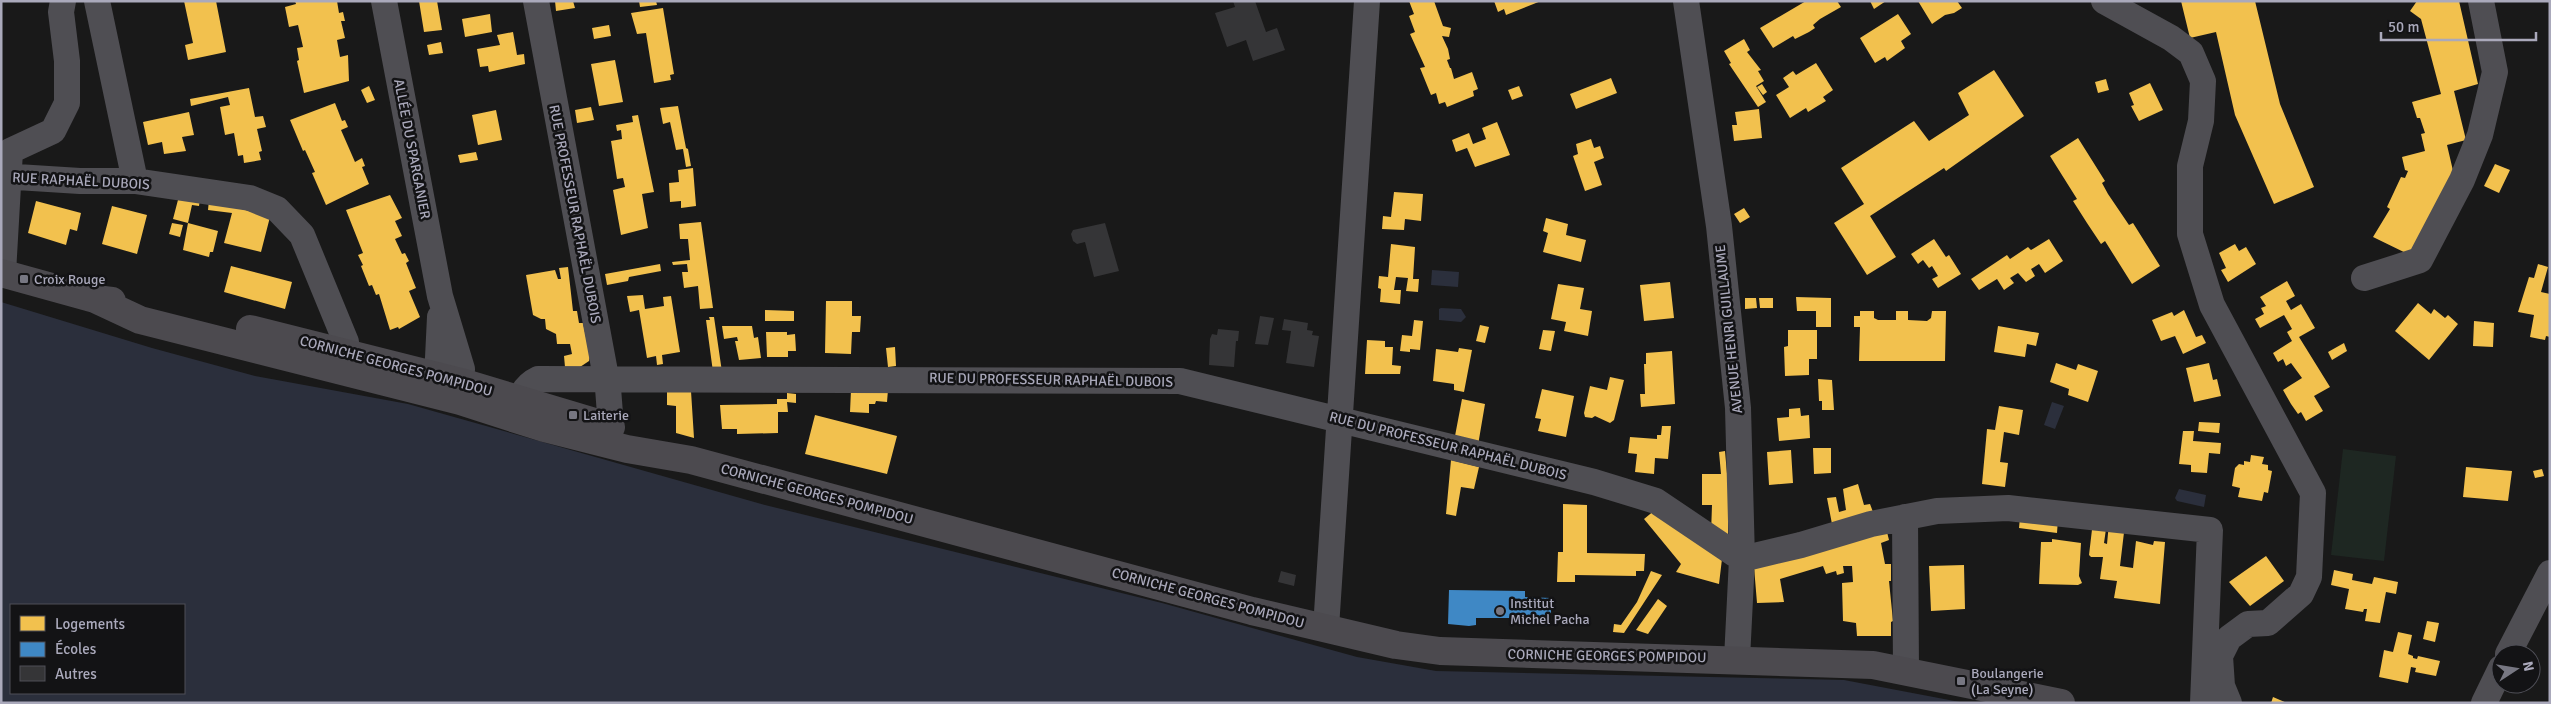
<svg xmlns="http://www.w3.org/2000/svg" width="2551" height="704" viewBox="0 0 2551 704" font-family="Signika,sans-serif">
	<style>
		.green { fill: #1e2722 }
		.water { fill: #2b2f3c; fill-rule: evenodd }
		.homes { fill: #f2c14e }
		.schools { fill: #3f88c5 }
		.building { fill: #353537 }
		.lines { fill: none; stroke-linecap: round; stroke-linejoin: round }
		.minor { stroke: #4f4e53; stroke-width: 26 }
		.major { stroke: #4c4a4f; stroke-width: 28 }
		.poi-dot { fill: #777782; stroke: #131315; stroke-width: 2 }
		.labels { text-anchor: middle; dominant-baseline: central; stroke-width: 5; stroke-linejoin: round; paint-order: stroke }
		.street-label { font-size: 14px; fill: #aaa9bb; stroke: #131315 }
		.poi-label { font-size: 14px; fill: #aaa9bb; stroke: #131315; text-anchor: start }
	</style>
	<rect width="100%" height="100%" fill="#191919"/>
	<path class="green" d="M2343 449 2396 456 2384 561 2331 555Z"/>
	<path class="water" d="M1432 270 1459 272 1458 287 1431 285Z
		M1 302 152 348 255 376 408 404 765 505 1162 603 1357 657 1436 671 1844 680 1965 703H1ZM11 605H184V693H11Z
		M1441 308 1461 309 1466 317 1461 322 1439 320V309Z
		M2052 402 2064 406 2055 429 2044 425Z
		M2179 489 2206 495 2204 507 2177 501 2175 498Z"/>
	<path class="homes" d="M184 1H216L226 52 188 60 185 45 193 43Z
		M295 1H337L339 13 343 12 345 21H341L345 38 337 40 340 57 348 55 349 81 304 93 297 61 299 60 297 48 303 47 298 25 289 27 285 7 296 4Z
		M419 1H437L442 30 424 32Z
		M555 1H573L575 8 556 11Z
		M639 1H656L657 5 640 7Z
		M1409 1H1434L1443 26 1451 28 1449 37 1442 36 1448 49 1450 59 1447 60 1450 68H1451L1454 79 1472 72 1478 89 1473 91 1474 96 1447 107 1445 102 1439 104 1436 93 1431 95 1420 68 1425 67 1410 34 1415 32 1409 16 1414 14Z
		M1494 1H1541L1506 15 1504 9 1498 12Z
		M1806 1H1837L1841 7 1820 19 1813 25 1815 28 1809 32 1795 39 1793 36 1773 48 1760 28Z
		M1870 1H1886L1874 9Z
		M1918 1H1957L1962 8 1954 13 1945 15 1932 24Z
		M2181 1H2255L2280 104 2314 187 2274 204 2235 115 2216 32 2190 38Z
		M2417 1H2459L2478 84 2454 91 2466 140 2447 145 2454 175 2412 256 2373 237 2390 209 2387 207 2401 177 2405 178 2408 171 2405 170 2402 157 2425 151 2421 134 2425 133 2420 118H2417L2412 102 2441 94 2421 19 2410 11Z
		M663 8 674 74 670 75 671 80 654 83 646 33 637 34 631 13Z
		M490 14 492 32 465 37 462 19Z
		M1898 14 1911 34 1901 41 1905 48 1887 61 1885 57 1875 63 1860 38Z
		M609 25 611 36 594 39 592 28Z
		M513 32 517 55 524 54 525 64 489 72 488 66 480 67 477 49 500 45 497 35Z
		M1744 39 1750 50 1747 52 1761 70 1758 71 1764 81 1756 86 1766 102 1758 107 1729 64 1731 63 1724 51Z
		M441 42 443 53 429 55 427 45Z
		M615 60 623 102 599 106 591 64Z
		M1816 63 1833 90 1823 97 1826 101 1816 107 1808 112 1806 108 1790 118 1776 95 1789 87 1783 78 1793 71 1796 75Z
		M1994 70 2024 116 1946 171 1944 168 1870 216 1896 257 1867 275 1834 223 1864 204 1841 168 1914 121 1929 141 1969 115 1958 93Z
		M1611 78 1617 93 1576 109 1570 94Z
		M2106 79 2109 90 2098 93 2095 82Z
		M2150 83 2163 110 2139 121 2131 106 2134 105 2129 93Z
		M1762 84 1767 92 1763 95 1757 87Z
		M369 86 375 100 367 103 361 90Z
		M1519 86 1523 96 1512 100 1508 90Z
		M249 88 255 117 263 116 266 127 257 129 262 151 259 152 261 160 244 163 243 155 238 156 234 133 225 135 220 107 230 105 228 97 191 106 190 99Z
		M335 103 342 121 345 120 348 127 341 130 355 162 362 158 365 166 362 167 369 184 326 205 312 173 315 172 305 150 303 151 290 120Z
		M678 106 686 148 688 149 691 166 686 167 683 149 676 150 670 122 663 124 660 108Z
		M591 107 594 120 577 123 575 110Z
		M1759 109 1762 138 1734 141 1732 125H1737L1735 112Z
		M496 110 502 140 478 145 472 115Z
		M189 112 194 135 182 137 186 151 164 154 162 142 148 145 143 122Z
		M638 115 654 192 642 194 648 228 621 235 613 190 625 187 623 178 617 179 611 141 622 139 621 130 617 131 616 125 633 122 632 116Z
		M1497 122 1510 155 1475 167 1467 148 1456 152 1452 140 1469 133 1473 144 1486 139 1482 128Z
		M2078 138 2105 181 2102 183 2108 194 2129 225 2133 223 2160 266 2132 284 2105 241 2101 244 2087 223 2073 201 2077 199 2050 156Z
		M1591 139 1594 148 1600 146 1604 158 1594 162 1602 185 1585 191 1573 156 1578 154 1576 144Z
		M476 152 478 160 460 163 458 155Z
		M2495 164 2510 170 2499 193 2484 186Z
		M693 168 696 206 681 208V201L670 202 669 183 679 182 678 170Z
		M1394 192 1423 194 1421 221 1405 219 1404 230 1382 229 1383 216 1391 217Z
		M390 195 402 218 395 221 402 236 395 239 402 254 405 253 409 261 406 263 416 288 409 291 420 317 399 329 398 327 390 330 379 294 376 295 372 285 369 286 361 266 363 265 358 255 363 253 346 210Z
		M179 196 200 199 199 206 192 205 188 223 173 219Z
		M209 200 270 217 261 252 224 243 232 213 208 210Z
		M36 201 81 213 77 231 70 229 66 245 28 233Z
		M112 206 147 215 137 254 102 244Z
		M1744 208 1750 217 1740 223 1734 214Z
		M1546 218 1568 224 1566 235 1586 240 1581 262 1543 252 1548 233 1543 231Z
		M701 222 713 308 700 309 698 286 684 288 682 272H688L687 264 673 265 672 262 690 260 688 239H680L679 224Z
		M172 223 183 225 180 237 169 234Z
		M188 223 218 231 213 252H210L209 257 183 250Z
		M1934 239 1946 257 1949 255 1961 274 1938 288 1932 279 1938 276 1932 266 1929 268 1923 260 1918 264 1911 254Z
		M2049 239 2063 261 2045 273 2039 264 2031 269 2035 276 2026 282 2018 273 2010 278 2014 283 2004 290 1997 279 1979 290 1971 279 2007 255 2010 259 2028 247 2031 250Z
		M1391 244 1415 247 1413 279H1419L1418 292 1406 291 1408 278 1396 277 1394 290H1401L1400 304 1380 302 1381 289 1378 288 1379 276 1388 277Z
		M2235 244 2239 251 2246 247 2256 264 2228 282 2221 270 2226 268 2219 253Z
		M660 264 661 271 629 277 628 281 607 285 605 274Z
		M2538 264 2548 267 2541 292 2550 294V337L2546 336 2545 340 2530 337 2534 315 2518 312 2529 277 2534 278Z
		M231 266 292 282 285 309 224 292Z
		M568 267 573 311H577L579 323H583L590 356 589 361 580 367H565L564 356 572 354 570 344H557L556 334 546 329 545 319H541L533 315 526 275 555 270 558 279H561L559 268Z
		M2287 281 2295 296 2286 301 2291 310 2301 304 2315 328 2299 337 2330 387 2314 396 2323 411 2306 421 2301 412 2298 414 2291 404 2283 390 2302 378 2291 363 2286 366 2283 359 2278 362 2273 353 2292 341 2287 332 2292 329 2284 315 2260 328 2255 319 2264 314 2261 308 2266 306 2260 297Z
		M1670 282 1674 318 1644 321 1640 285Z
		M1558 284 1584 288 1580 309 1592 311 1588 336 1564 331 1566 322 1551 319Z
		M643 295 645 309 664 306 663 297 671 296 680 352 662 355 663 364 657 365 656 356 647 358 639 310 630 312 627 296Z
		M1796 297 1831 298V327H1816V311H1797Z
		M1745 298H1756L1757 308 1745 309Z
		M1759 298H1773V308H1760Z
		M826 301H852V316H861L860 332H852L851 354 825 353Z
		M2418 303 2431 314 2434 309 2445 318 2448 315 2458 324 2429 360 2395 331Z
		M765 310 794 311V321H765Z
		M2184 310 2196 337 2202 335 2206 343 2183 354 2175 336 2161 341 2152 320 2172 312 2174 316Z
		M1860 311H1874V318L1878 320H1896V311H1908V320L1927 321 1931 318 1932 311H1946L1945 361H1859L1860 327H1854V316H1860Z
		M709 317H714L722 372H713L706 320H710Z
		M1414 320 1423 321 1420 350 1410 349V352L1400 351 1402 335 1412 336Z
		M2474 321 2494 323 2493 347 2473 346Z
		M1480 325 1489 327 1485 343 1476 341Z
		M722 326H752L754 338 758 337 761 358 739 360 735 341H738L737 337 724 339Z
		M1998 326 2039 333 2036 346 2027 344 2025 357 1994 352Z
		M1543 330 1555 331 1551 351 1539 349Z
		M1788 330H1817V359H1809V375L1785 376 1784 347 1788 346Z
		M766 332H787V335L795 334 796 351H788V357H767Z
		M1367 340 1385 341V347H1393L1392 365 1401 366 1400 374H1365Z
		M2344 343 2347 351 2332 360 2328 352Z
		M895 347 896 366 888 367 886 348Z
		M1459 348 1472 350 1464 392 1454 390V384L1433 381 1436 349 1458 352Z
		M1672 351 1675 404 1641 407 1640 394H1645L1644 364H1646V353Z
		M2056 363 2076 370 2078 364 2098 371 2088 402 2068 395 2069 389 2050 382Z
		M2209 363 2213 380 2217 379 2221 396 2194 402 2186 368Z
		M1610 377 1624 380 1614 420 1610 423 1595 416 1592 418 1585 417 1584 413 1590 386 1607 390Z
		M1818 379 1832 380 1834 410H1822V401H1819Z
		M1542 389 1574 396 1566 437 1538 431 1541 419 1535 418Z
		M667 390 691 391 694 438 676 433V406L667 405Z
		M851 390H888L887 402 876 401 875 404H869V413L850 412Z
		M787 393 796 394V403L787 402 788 412H778V433L737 434V429H722L720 405 777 404V399H787Z
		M1462 399 1485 404 1477 451 1455 436Z
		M1999 406 2023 410 2019 435 2004 432 2000 462 2008 463 2005 487 1982 484 1987 429 1995 430Z
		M1800 408 1801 416 1809 415 1810 438 1779 441 1777 418 1789 417V409Z
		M815 415 897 436 887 474 805 454Z
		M2199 422 2220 423 2219 433 2198 431Z
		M1662 426H1671L1668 459 1655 458 1654 474 1635 472 1637 454 1628 453 1630 437 1657 439V435H1661Z
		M2183 431H2194L2193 441 2221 443 2220 454 2209 453 2207 473 2191 472V465L2179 464Z
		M1813 448H1831V473L1814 474Z
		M1791 450 1793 483 1769 485 1767 452Z
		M1725 451 1728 485V543L1711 534 1712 505H1702V474H1721L1719 452Z
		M2251 455 2264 457 2262 464 2268 465V470L2272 471 2268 493 2264 492 2262 501 2238 497 2240 488 2232 486 2235 468 2239 464 2244 465V461L2250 462Z
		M1451 460 1479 467 1474 489 1461 487 1456 516 1446 514Z
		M2466 467 2512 471 2508 501 2463 497Z
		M2542 469 2544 476 2535 478 2533 471Z
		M1858 484 1864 505 1870 504 1873 512 1832 524 1827 498 1836 497 1839 512 1846 510 1843 489Z
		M1563 504 1587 505V553L1645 554 1644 571H1636V576L1575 575V582H1557L1558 552H1563Z
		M1655 510 1722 559 1719 584 1676 572 1681 564 1644 519Z
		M2020 517 2058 519 2057 533 2019 528Z
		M2093 521 2107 522 2104 543 2107 544 2109 523 2125 524 2120 566 2133 568 2136 541 2153 545 2154 541 2165 542 2160 604 2114 598 2117 581 2100 579 2103 557H2091L2089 555Z
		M1886 528 1889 540 1881 543 1885 564H1891V581H1889L1893 621 1891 622V636H1857L1856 623 1843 621 1842 583 1853 582 1852 566H1843L1844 573 1837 575 1836 571 1826 574 1823 566 1780 579 1784 602 1757 603 1754 567Z
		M2052 539 2081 543 2079 576 2082 583 2078 585 2039 584 2041 542H2052Z
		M2266 556 2284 581 2250 606 2229 582Z
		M1964 565 1965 609 1931 611 1929 566Z
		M2334 570 2353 574 2352 580 2372 584 2374 577 2398 582 2396 594 2386 592 2380 623 2365 621 2367 609H2364L2363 612 2345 609 2349 589 2331 585Z
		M1651 571 1662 575 1624 633 1613 632 1614 624 1621 625 1637 602Z
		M1658 599 1667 606 1648 634 1636 630Z
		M2427 621 2439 623 2435 642 2423 639Z
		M2398 632 2412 635 2408 654 2413 656V658L2417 659 2418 656 2440 661 2436 676 2415 672 2416 668 2411 667 2408 683 2379 677 2384 650 2393 652Z
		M2273 697 2287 703H2271Z"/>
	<path class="schools" d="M1449 590 1525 591V597L1551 598V626L1523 625V618H1476V625L1469 626 1448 624Z"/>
	<path class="building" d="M1233 1H1255L1266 32 1277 28 1285 50 1253 61 1246 40 1227 47 1215 13 1235 7Z
		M1105 223 1119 271 1094 277 1085 242 1077 244 1073 241 1071 234 1073 230Z
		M1260 316 1274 318 1268 345 1255 344Z
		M1284 319 1308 323 1307 330 1313 331 1312 335 1319 336 1314 367 1286 363 1291 331 1282 330Z
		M1218 329 1239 331 1238 341H1236L1234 367 1209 365 1210 339 1212 334 1217 335Z
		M1281 571 1296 575 1294 586 1278 582Z"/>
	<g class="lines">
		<path class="minor" d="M97 1 135 181
			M384 1 440 296 462 369 460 401
			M536 1 608 388 611 427
			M1686 1 1719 226 1738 408 1742 559 1737 659
			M2104 1 2171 38 2191 53 2203 81 2201 121 2190 166V234L2212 305 2313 493 2309 577 2301 594 2268 623 2248 624 2229 638 2220 656 2222 686 2229 703
			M1 176 80 181H135L250 198 277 209 302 235 346 342 340 371
			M3 273 10 151 53 131 67 103V61L61 12 63 1
			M2364 278 2420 260 2462 180 2480 135 2495 72 2481 1
			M433 394 438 358 440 317
			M514 419C519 402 521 387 538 379L1180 381 1594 482 1656 501 1742 559 1801 545 1871 524 1937 511 2008 508 2210 530 2203 703
			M1905 517 1906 671
			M1326 628 1367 1
			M2508 654 2550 573
			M2484 703 2501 668"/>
		<path class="major" d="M1 273 95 299 112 301
			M95 299 140 320 460 401 544 428 627 449 691 460 1252 611 1396 645 1440 651 1873 665 2061 703
			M250 329 461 382 611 427"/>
	</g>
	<g class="poi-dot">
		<rect x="19" y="274" width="10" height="10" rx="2.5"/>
		<rect x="568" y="410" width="10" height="10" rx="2.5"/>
		<circle cx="1500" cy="611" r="5"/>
		<rect x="1956" y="676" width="10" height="10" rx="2.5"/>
	</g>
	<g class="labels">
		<g class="street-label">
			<text transform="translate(412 149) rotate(79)">ALLÉE DU SPARGANIER</text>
			<text transform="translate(81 181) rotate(3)">RUE RAPHAËL DUBOIS</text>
			<text transform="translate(575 214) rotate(79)">RUE PROFESSEUR RAPHAËL DUBOIS</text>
			<text transform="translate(1729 329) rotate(-96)">AVENUE HENRI GUILLAUME</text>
			<text transform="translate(396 366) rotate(15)">CORNICHE GEORGES POMPIDOU</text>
			<text transform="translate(1051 380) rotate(1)">RUE DU PROFESSEUR RAPHAËL DUBOIS</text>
			<text transform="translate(1448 446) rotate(14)">RUE DU PROFESSEUR RAPHAËL DUBOIS</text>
			<text transform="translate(817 494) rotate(15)">CORNICHE GEORGES POMPIDOU</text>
			<text transform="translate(1208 598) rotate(15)">CORNICHE GEORGES POMPIDOU</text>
			<text transform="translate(1607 656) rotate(1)">CORNICHE GEORGES POMPIDOU</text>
		</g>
		<g class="poi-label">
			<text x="34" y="279">Croix Rouge</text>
			<text x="583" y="415">Laiterie</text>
			<text x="1510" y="603">Institut<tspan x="1510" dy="16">Michel Pacha</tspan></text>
			<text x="1971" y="673">Boulangerie<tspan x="1971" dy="16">(La Seyne)</tspan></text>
		</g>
	</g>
	<rect width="2551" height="704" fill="none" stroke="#aaa9bb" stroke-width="5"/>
	<rect x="10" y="604" width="175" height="90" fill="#131315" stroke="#4f4f57"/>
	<rect x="20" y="616" width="25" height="15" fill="#f2c14e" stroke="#4f4f57"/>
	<text x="55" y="629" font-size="15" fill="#aaa9bb">Logements</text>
	<rect x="20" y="642" width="25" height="15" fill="#3f88c5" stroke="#4f4f57"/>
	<text x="55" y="654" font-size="15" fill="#aaa9bb">Écoles</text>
	<rect x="20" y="666" width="25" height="15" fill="#353537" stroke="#4f4f57"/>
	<text x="55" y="679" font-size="15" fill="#aaa9bb">Autres</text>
	<g transform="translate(2516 669) rotate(78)"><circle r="24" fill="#131315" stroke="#4f4f57"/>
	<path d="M0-4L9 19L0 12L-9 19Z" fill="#777782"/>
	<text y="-8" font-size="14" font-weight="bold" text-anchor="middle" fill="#aaa9bb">N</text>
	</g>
	<path d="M2381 32v8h155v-8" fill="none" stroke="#aaa9bb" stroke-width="2.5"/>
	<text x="2388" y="32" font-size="15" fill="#aaa9bb" stroke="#131315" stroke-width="4" paint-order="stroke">50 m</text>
</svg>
